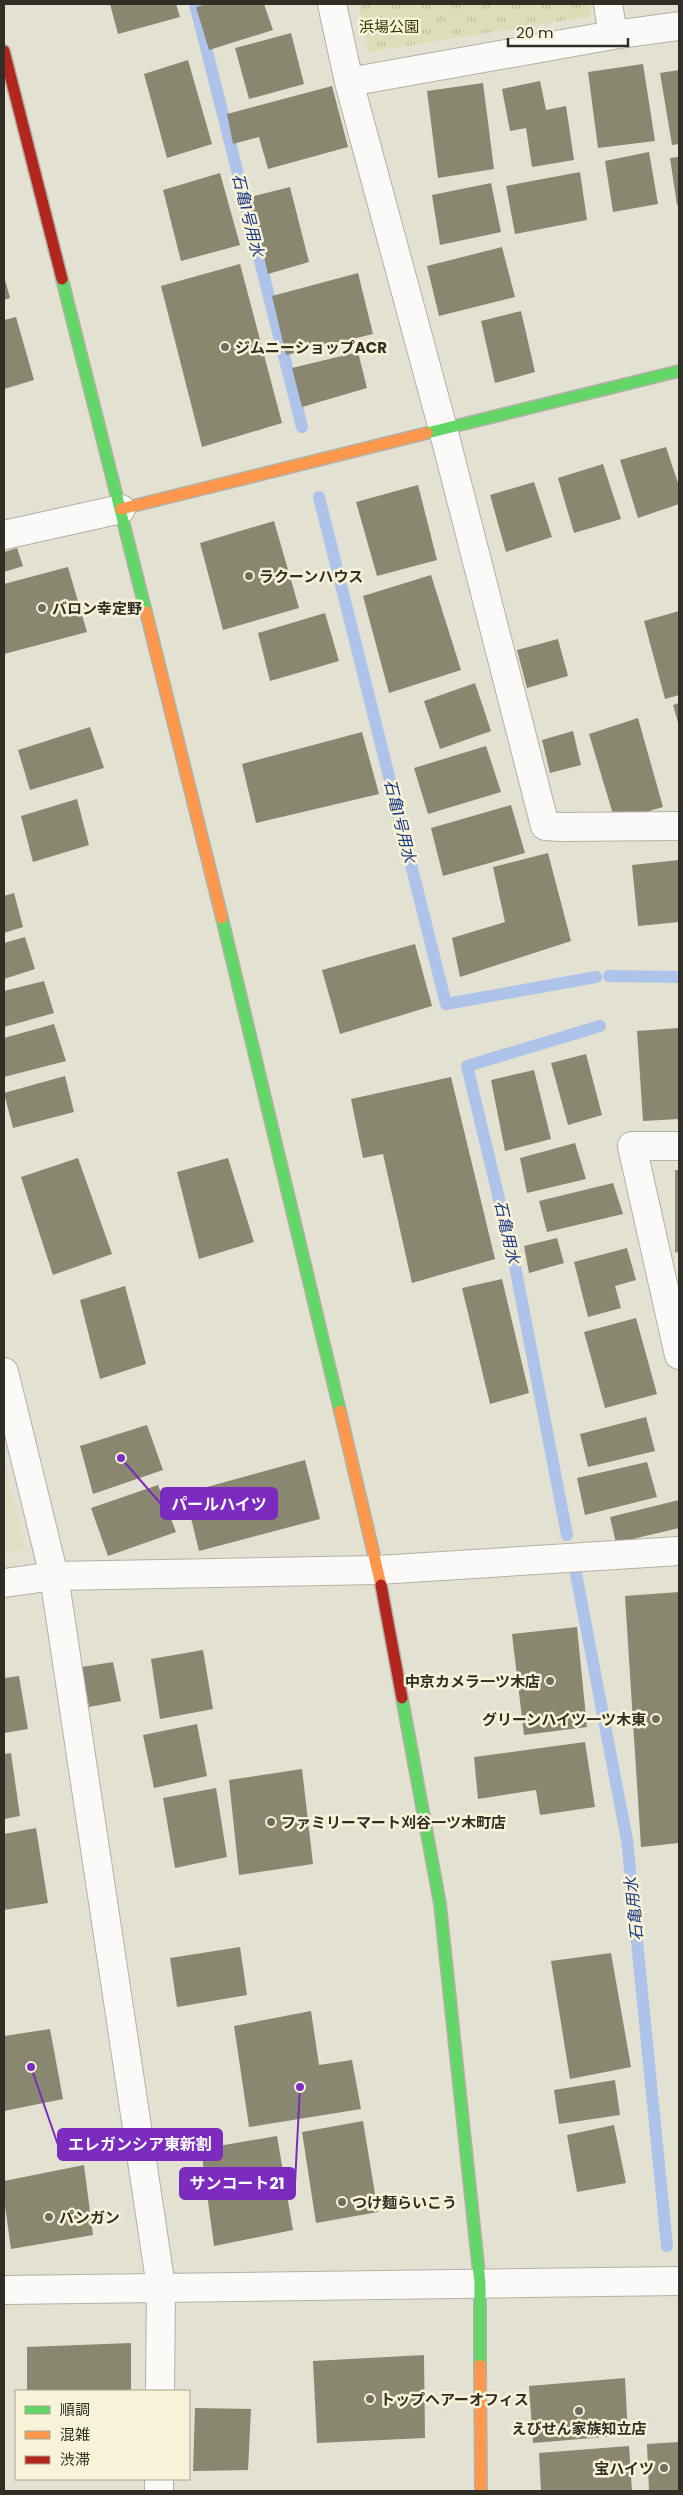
<svg xmlns="http://www.w3.org/2000/svg" width="683" height="2495" viewBox="0 0 683 2495" font-family="Poppins,'Noto Sans JP',sans-serif">
	<style>
		.built { fill: #e2dec4 }
		.park { fill: url(#park-tufts) }
		.lines { fill: none; stroke-linecap: round; stroke-linejoin: round }
		.stream { stroke: #aec3e9; stroke-width: 12 }
		.building { fill: #8a8770 }
		.street-casing { stroke: #b2b1a5; stroke-width: 30 }
		.fast-casing { stroke: #b2b1a5; stroke-width: 14 }
		.slow-casing { stroke: #b2b1a5; stroke-width: 14 }
		.jam-casing { stroke: #b2b1a5; stroke-width: 14 }
		.street { stroke: #fbfaf8; stroke-width: 28 }
		.fast { stroke: #63d668; stroke-width: 11 }
		.slow { stroke: #ff974d; stroke-width: 11 }
		.jam { stroke: #b3261e; stroke-width: 11 }
		.poi-dot { fill: #6f6d62; stroke: #f8f3d8; stroke-width: 2 }
		.labels { text-anchor: middle; dominant-baseline: central; stroke-width: 5; stroke-linejoin: round; paint-order: stroke }
		.park-label { font-size: 15px; fill: #343700; stroke: #f8f3d8 }
		.poi-label { font-size: 15px; font-weight: bold; fill: #312f25; stroke: #f8f3d8; text-anchor: start }
		.water-label { font-size: 16px; font-style: italic; fill: #1f3c82; stroke: #f8f3d8 }
		.leader { fill: none; stroke: #7b2cbf; stroke-width: 2 }
		.callout-dot { fill: #7b2cbf; stroke: #f8f3d8; stroke-width: 2 }
		.callout { fill: #7b2cbf; stroke: #7b2cbf; stroke-width: 2 }
		.callout-label { font-size: 16px; text-anchor: middle; font-weight: bold; fill: #fff }
	</style>
	<defs>
		<pattern id="park-tufts" width="24" height="20" patternUnits="userSpaceOnUse" patternTransform="scale(1.25)"><rect width="24" height="20" fill="#dbdeb6"/><path d="M3 7l-1-3M5 7V3M7 7l1-3M15 17l-1-3M17 17v-4M19 17l1-3" fill="none" stroke="#bcbf9c"/></pattern>
	</defs>
	<rect width="100%" height="100%" fill="#e3e1d2"/>
	<path class="built" d="M4 1461 25 1549 4 1552Z"/>
	<path class="park" d="M358 4H590L591 16 369 52Z"/>
	<g class="lines">
		<path class="stream" d="M195 4 302 427
			M319 497 446 1004 596 977
			M609 976 679 977
			M567 1535 514 1261 467 1066 600 1026
			M576 1574 627 1840 667 2246"/>
	</g>
	<path class="building" d="M110 4H176L180 17 118 34Z
		M207 4H264L273 30 209 50 196 7Z
		M291 33 304 84 249 99 235 48Z
		M188 60 212 144 167 158 144 74Z
		M643 64 655 141 598 148 588 72Z
		M679 70V144L672 145 660 73Z
		M540 81 546 110 566 106 574 160 532 167 526 128 510 131 502 89Z
		M483 83 494 169 438 178 427 91Z
		M332 86 348 147 268 169 259 137 233 144 227 114Z
		M649 152 658 204 613 212 605 161Z
		M679 157V205H677L670 158Z
		M580 172 587 220 515 234 506 186Z
		M220 173 240 245 181 261 163 190Z
		M491 183 501 232 440 245 432 195Z
		M290 187 309 262 268 274 250 197Z
		M502 247 515 297 439 316 427 266Z
		M240 264 282 423 202 447 161 286Z
		M358 273 373 334 286 355 272 296Z
		M4 276 10 298 4 300Z
		M521 311 535 372 495 383 481 321Z
		M16 317 34 380 4 389V320Z
		M358 352 367 388 302 407 292 368Z
		M666 447 679 486V504L638 518 620 460Z
		M603 464 621 519 574 533 558 478Z
		M534 482 552 537 506 552 490 495Z
		M418 485 437 560 377 576 356 502Z
		M274 521 299 608 223 630 200 543Z
		M17 548 23 566 4 572V552Z
		M68 567 87 632 4 654V584Z
		M431 575 461 670 389 693 363 596Z
		M679 611V695L665 699 644 621Z
		M325 613 339 661 270 681 258 633Z
		M558 639 568 676 527 688 517 650Z
		M475 683 491 731 440 749 424 701Z
		M679 703V726L673 705Z
		M638 718 663 807 615 821 589 734Z
		M90 727 104 768 30 790 18 750Z
		M573 731 581 765 550 773 542 740Z
		M362 732 379 794 256 823 242 764Z
		M486 746 501 792 428 814 414 768Z
		M77 799 89 845 33 862 21 816Z
		M511 805 525 853 443 876 431 828Z
		M548 853 571 941 460 977 452 938 505 922 493 867Z
		M679 860V922L638 926 632 865Z
		M14 893 23 927 4 933V896Z
		M25 937 35 969 4 979V943Z
		M415 944 432 1006 340 1034 322 970Z
		M44 981 54 1013 4 1027V991Z
		M54 1024 66 1061 4 1077V1038Z
		M679 1028V1119L643 1121 637 1031Z
		M586 1054 602 1115 568 1125 551 1063Z
		M534 1070 551 1139 505 1151 491 1080Z
		M65 1076 74 1112 13 1128 4 1093Z
		M451 1077 495 1259 412 1283 383 1154 363 1158 351 1099Z
		M575 1143 586 1179 527 1193 520 1158Z
		M78 1158 112 1254 53 1275 21 1177Z
		M228 1158 254 1242 199 1259 177 1172Z
		M675 1170H679V1253L675 1252Z
		M613 1183 623 1214 547 1232 539 1201Z
		M557 1238 564 1263 529 1273 524 1246Z
		M627 1248 636 1280 615 1286 621 1308 588 1317 574 1262Z
		M502 1279 529 1393 490 1404 462 1288Z
		M125 1286 146 1364 100 1379 80 1300Z
		M636 1318 657 1394 605 1408 584 1332Z
		M646 1417 655 1451 588 1467 580 1434Z
		M147 1425 163 1470 93 1494 80 1446Z
		M305 1460 320 1519 199 1551 185 1493Z
		M647 1462 657 1497 585 1515 577 1478Z
		M158 1485 176 1532 108 1556 91 1508Z
		M679 1500V1528L616 1543 610 1517Z
		M679 1592V1843L641 1847 625 1596Z
		M577 1627 587 1727 524 1735 512 1634Z
		M203 1650 213 1709 160 1719 151 1659Z
		M113 1662 121 1701 89 1707 82 1667Z
		M19 1676 28 1729 4 1733V1678Z
		M197 1724 207 1776 154 1788 143 1735Z
		M585 1742 595 1807 540 1815 536 1790 478 1799 474 1757Z
		M11 1753 20 1816 4 1819V1754Z
		M302 1769 313 1864 239 1875 229 1780Z
		M216 1788 227 1857 175 1868 163 1798Z
		M36 1828 48 1903 4 1910V1834Z
		M240 1947 247 1995 177 2007 170 1958Z
		M611 1953 631 2067 570 2079 551 1961Z
		M311 2011 319 2065 352 2060 361 2109 249 2127 234 2026Z
		M50 2029 63 2099 4 2111V2036Z
		M615 2080 620 2115 559 2124 554 2090Z
		M363 2121 378 2212 316 2223 302 2132Z
		M614 2125 626 2183 577 2192 567 2135Z
		M277 2136 293 2230 214 2246 201 2149Z
		M84 2165 93 2235 11 2249 4 2199V2181Z
		M131 2343V2391H27V2347Z
		M424 2355 425 2438 317 2443 313 2361Z
		M625 2378 628 2435 533 2443 529 2386Z
		M195 2408 251 2409 248 2470 193 2471Z
		M679 2442V2491H649L647 2444Z
		M629 2446 632 2491H541L539 2453Z"/>
	<g class="lines">
		<g class="street-casing">
			<path id="street" d="M332 4 349 82 443 429 545 826 562 827 679 826
				M608 4 613 35
				M349 82 613 35 679 26
				M4 535 121 509
				M679 1146H632L679 1355
				M4 1372 54 1576 161 2287 160 2391
				M4 1583 54 1576 378 1570 679 1551
				M4 2290 679 2281
				M159 2491V2479"/>
		</g>
		<g class="fast-casing">
			<path id="fast" d="M62 279 146 612
				M427 433 679 371
				M222 918 340 1411
				M402 1698 440 1904 480 2283V2365"/>
		</g>
		<g class="slow-casing">
			<path id="slow" d="M121 509 427 433
				M146 612 222 918
				M340 1411 381 1585
				M480 2365 481 2491"/>
		</g>
		<g class="jam-casing">
			<path id="jam" d="M4 51 62 279
				M381 1585 402 1698"/>
		</g>
		<use href="#street" class="street"/>
		<use href="#fast" class="fast"/>
		<use href="#slow" class="slow"/>
		<use href="#jam" class="jam"/>
	</g>
	<g class="poi-dot">
		<circle cx="225" cy="347" r="5"/>
		<circle cx="249" cy="576" r="5"/>
		<circle cx="42" cy="608" r="5"/>
		<circle cx="550" cy="1681" r="5"/>
		<circle cx="656" cy="1719" r="5"/>
		<circle cx="271" cy="1822" r="5"/>
		<circle cx="342" cy="2202" r="5"/>
		<circle cx="49" cy="2217" r="5"/>
		<circle cx="370" cy="2399" r="5"/>
		<circle cx="579" cy="2411" r="5"/>
		<circle cx="664" cy="2468" r="5"/>
	</g>
	<g class="labels">
		<g class="park-label">
			<text x="389" y="26">浜場公園</text>
		</g>
		<g class="poi-label">
			<text x="235" y="347">ジムニーショップACR</text>
			<text x="259" y="576">ラクーンハウス</text>
			<text x="52" y="608">バロン幸定野</text>
			<text x="540" y="1681" text-anchor="end">中京カメラ一ツ木店</text>
			<text x="646" y="1719" text-anchor="end">グリーンハイツ一ツ木東</text>
			<text x="281" y="1822">ファミリーマート刈谷一ツ木町店</text>
			<text x="352" y="2202">つけ麺らいこう</text>
			<text x="59" y="2217">パンガン</text>
			<text x="380" y="2399">トップヘアーオフィス</text>
			<text x="579" y="2428" text-anchor="middle">えびせん家族知立店</text>
			<text x="654" y="2468" text-anchor="end">宝ハイツ</text>
		</g>
		<g class="water-label">
			<text transform="translate(248 215) rotate(76)">石亀1号用水</text>
			<text transform="translate(400 821) rotate(76)">石亀1号用水</text>
			<text transform="translate(507 1232) rotate(77)">石亀用水</text>
			<text transform="translate(634 1909) rotate(-96)">石亀用水</text>
		</g>
	</g>
	<path class="leader" d="M121 1458L161 1504M31 2067L58 2145M300 2087L295 2183"/>
	<g class="callout-dot">
		<circle cx="121" cy="1458" r="5"/>
		<circle cx="31" cy="2067" r="5"/>
		<circle cx="300" cy="2087" r="5"/>
	</g>
	<g class="callout">
		<rect x="161" y="1488" width="116" height="31" rx="5"/>
		<rect x="58" y="2129" width="164" height="31" rx="5"/>
		<rect x="180" y="2168" width="115" height="31" rx="5"/>
	</g>
	<g class="callout-label">
		<text x="219" y="1510">パールハイツ</text>
		<text x="140" y="2150">エレガンシア東新割</text>
		<text x="237" y="2189">サンコート21</text>
	</g>
	<rect width="683" height="2495" fill="none" stroke="#312f25" stroke-width="10"/>
	<rect x="15" y="2390" width="175" height="90" fill="#f8f3d8" stroke="#a8a590"/>
	<rect x="25" y="2406" width="25" height="8" fill="#63d668" stroke="#a8a590"/>
	<text x="60" y="2415" font-size="15" fill="#312f25">順調</text>
	<rect x="25" y="2431" width="25" height="8" fill="#ff974d" stroke="#a8a590"/>
	<text x="60" y="2440" font-size="15" fill="#312f25">混雑</text>
	<rect x="25" y="2456" width="25" height="8" fill="#b3261e" stroke="#a8a590"/>
	<text x="60" y="2465" font-size="15" fill="#312f25">渋滞</text>
	<path d="M508 38v8h120v-8" fill="none" stroke="#312f25" stroke-width="2.5"/>
	<text x="516" y="38" font-size="15" fill="#312f25" stroke="#f8f3d8" stroke-width="4" paint-order="stroke">20 m</text>
</svg>
